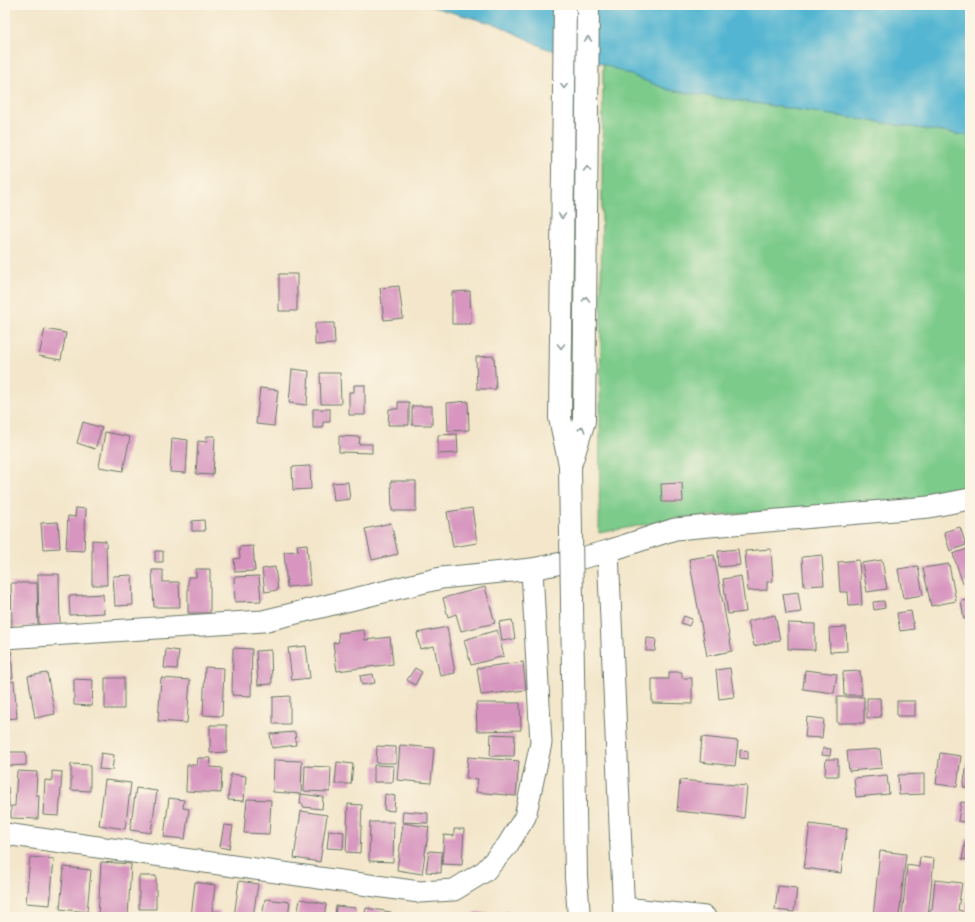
<svg xmlns="http://www.w3.org/2000/svg" width="975" height="922" viewBox="0 0 975 922" font-family="'Indie Flower',sans-serif">
	<style>
		.green { fill: #7ccb8a; stroke: #4e845f }
		.water { fill: #52b5d1; stroke: #387982 }
		.building { fill: #d795bf }
		.lines { fill: none; stroke-linecap: round; stroke-linejoin: round }
		.minor-casing { stroke: #697868; stroke-width: 23 }
		.primary-casing { stroke: #697868; stroke-width: 24 }
		.minor { stroke: #fff; stroke-width: 21 }
		.primary { stroke: #fff; stroke-width: 22 }
		.primary-bridge-casing { stroke: #697868; stroke-width: 24; stroke-linecap: butt }
		.primary-bridge { stroke: #fff; stroke-width: 22 }
		.oneway { stroke: #8f9e9a }
	</style>
	<rect width="100%" height="100%" fill="#fcf5e5"/>
	<filter id="ink" filterUnits="userSpaceOnUse"><feTurbulence type="fractalNoise" baseFrequency=".025" numOctaves="2"/><feDisplacementMap in="SourceGraphic" scale="8" xChannelSelector="R" yChannelSelector="G"/><feConvolveMatrix kernelMatrix="1 2 1 2 8 2 1 2 1" color-interpolation-filters="sRGB"/></filter>
	<filter id="wash" filterUnits="userSpaceOnUse"><feTurbulence type="fractalNoise" baseFrequency=".012" numOctaves="4" result="noise"/><feDisplacementMap in="SourceGraphic" scale="16" xChannelSelector="R" yChannelSelector="G"/><feGaussianBlur stdDeviation="0.9" result="paint"/><feColorMatrix in="noise" values="0 0 0 0 0 0 0 0 0 0 0 0 0 0 0 0 0 1.4 0 .05"/><feComposite in="paint" operator="in"/></filter>
	<g filter="url(#wash)">
		<rect width="100%" height="100%" fill="#f3e6ca"/>
		<path class="green" d="M603 64 669 90 970 136V489L929 498 675 519 599 533Z"/>
		<path class="water" d="M425 5H970V136L669 90 603 64 545 48 498 25Z"/>
		<g id="blocks">
			<path class="building" d="M279 274H297V311H279Z
				M399 286 403 318 384 320 380 288Z
				M470 291 471 324H452V292Z
				M315 323H334L335 344 315 345Z
				M45 329 66 333 61 360 39 356Z
				M494 356 496 389H477L476 357Z
				M292 369 309 371 307 405 289 403Z
				M320 373H340L341 404H321Z
				M354 385H365V415H349V392H354Z
				M260 388 278 390 274 426 256 424Z
				M468 401 469 430 448 431 447 403Z
				M398 402H409V425H388L389 409H398Z
				M412 406H432V425H412Z
				M313 409H330V422H323V428H313Z
				M83 422 102 428 95 449 77 443Z
				M105 432 130 437 123 471 99 467Z
				M457 434 458 453 438 454V435Z
				M207 436H215L213 475 196 474 198 441 206 442Z
				M339 436 360 437 359 444H372V453L339 452Z
				M172 438 188 440 186 473 170 472Z
				M310 466 311 489 293 490 292 467Z
				M391 481H416V511H392Z
				M348 482 350 499 334 501 332 483Z
				M682 483 683 502H662L661 484Z
				M76 508 86 509 84 551 66 550 68 516 75 517Z
				M472 508 477 543 453 547 447 512Z
				M204 520 205 531H192V521Z
				M58 522 60 548 43 549 41 523Z
				M391 523 398 554 372 560 365 529Z
				M960 527 966 545 950 551 944 532Z
				M92 540 106 541 107 585H92Z
				M307 544 310 585 287 587 284 552 298 551 297 545Z
				M253 546 255 571 235 572 234 559 240 558 239 547Z
				M738 549 740 565 719 567 718 551Z
				M771 549 773 581 767 582V590L748 591 745 551Z
				M967 549 970 560V581L963 584 953 554Z
				M155 551H163V562H155Z
				M714 555 732 651 707 656 689 559Z
				M822 555 824 585 804 586 802 557Z
				M859 560 862 605 849 606 848 592H840L838 562Z
				M882 560 887 589 867 592 862 563Z
				M949 564 956 601 931 606 923 568Z
				M918 566 923 595 903 598 898 569Z
				M275 567 278 590 265 592 262 569Z
				M196 569H210V613H188V577H196Z
				M152 570H163V582H179L180 607H154Z
				M38 574H59L60 627H39Z
				M132 575 133 605 115 606 113 576Z
				M259 576 261 601 235 602 234 577Z
				M741 576 746 612 728 614 723 579Z
				M11 583H37L38 627H12Z
				M485 587 495 623 461 631 456 614 448 617 443 598Z
				M798 592 801 612 786 614 783 594Z
				M103 594 104 613 70 615 69 596Z
				M5 595H9L8 627H5Z
				M970 600V618L964 619 961 601Z
				M884 601 885 608 874 610 873 602Z
				M911 611 914 629 900 631 897 613Z
				M775 615 780 640 754 646 748 621Z
				M684 616 692 619 689 626 681 623Z
				M512 620 515 639 502 641 499 622Z
				M788 623 815 624V650L788 649Z
				M966 623H970V640H968Z
				M447 627 455 673 440 676 434 646 420 649 417 633Z
				M846 627 847 651 830 652 829 628Z
				M364 630 365 640 390 637 393 664 337 671 333 643 339 642 338 633Z
				M497 630 504 656 471 665 464 640Z
				M647 638 656 639 655 651H646Z
				M306 646 310 678 292 680 288 648Z
				M233 648 252 649 251 696 232 695Z
				M166 649 179 651 177 669 164 668Z
				M271 650 272 684 258 685 256 651Z
				M11 651 13 678 5 679V652Z
				M523 662 526 690 481 695 477 668Z
				M205 667 224 668 222 716 203 715Z
				M415 668 422 672 415 685 407 680Z
				M730 668 734 697 719 699 716 670Z
				M805 670 837 674 834 693 803 689Z
				M860 671 862 695H844L843 672Z
				M669 672H682V678H692V704L652 703V679H669Z
				M47 673 55 714 35 718 28 676Z
				M373 674 375 683 362 685 360 676Z
				M105 678H124V709H105Z
				M161 678 190 680 187 723 158 721Z
				M74 679 93 680 92 706 74 705Z
				M14 681 17 718 5 719V682Z
				M290 696V724H273V697Z
				M837 697H864V723H837Z
				M867 698H880L881 717 867 718Z
				M897 701H915V716H897Z
				M476 703H520L521 730 477 731Z
				M807 717 824 719 822 738 805 737Z
				M210 725H227V752L210 753Z
				M295 732 296 745 272 748 270 734Z
				M491 734 515 735 514 756H490Z
				M702 737 738 741 735 766 700 762Z
				M400 745 434 748 431 783 397 780Z
				M377 746 396 747V763H376Z
				M823 748 831 749 830 756 822 755Z
				M880 749 882 768 849 771 847 751Z
				M740 750 748 751V759L740 758Z
				M8 752H26V765L8 766Z
				M101 753 114 755 112 770 99 769Z
				M940 753 961 756 957 787 936 784Z
				M468 757 519 761 516 796 476 792 478 779 466 778Z
				M198 758H211L210 767 222 768 221 793 186 791 187 765H197Z
				M826 759H838V776H825Z
				M968 759H970V788L963 787Z
				M274 760 302 761 301 794 273 792Z
				M337 762 353 764 351 784H335Z
				M71 764 90 765V791L71 790Z
				M374 765 394 766 393 782H374Z
				M305 766 331 767 330 792 304 791Z
				M17 771 37 772 36 795H39L38 819 11 818V806H15Z
				M52 771 62 772 59 816 43 815 45 780 52 781Z
				M231 774 246 776 244 801 228 800Z
				M924 774V794L899 795 898 775Z
				M887 775 889 794 856 797 854 778Z
				M105 780 131 783 125 829 99 825Z
				M680 780 747 786 744 818 677 811Z
				M8 787 9 807H5V788Z
				M136 788 157 791 151 833 130 830Z
				M301 794 323 797 322 809 303 807V804H300Z
				M385 794 395 796 394 811 384 810Z
				M169 798 184 800 183 808 189 809 185 839 164 837Z
				M247 799 271 800 269 834 244 833Z
				M961 802 970 803V823L958 821Z
				M348 804 362 805 360 853 346 852Z
				M301 811 327 815 320 862 294 858Z
				M403 811 428 813V823L402 822Z
				M370 822H394L393 862 369 861Z
				M403 823 429 827 422 874 397 870Z
				M810 824 847 829 841 873 804 868Z
				M224 825 233 826 229 849 220 847Z
				M454 829H464L462 865 442 864 444 835 454 836Z
				M329 830 344 832 343 849 327 848Z
				M966 839 970 840V860L962 859Z
				M429 851 442 852 441 873 426 872Z
				M880 851 906 854 899 917H873Z
				M30 857 54 859 50 905 26 903Z
				M920 857 934 859 928 917H902L907 865 919 867Z
				M101 862 131 864 128 917H98Z
				M64 867 91 870 87 912 60 909Z
				M139 876H156V909H139Z
				M935 880 962 883 958 910 962 911 961 917H929L930 910H932Z
				M239 881 258 884 253 917H234Z
				M195 882 215 885 212 911 220 912V917H191Z
				M968 885H970V917H965Z
				M778 886 797 888 794 912 775 910Z
				M265 899 290 902 288 917H262Z
				M300 899 326 904 324 917H297Z
				M336 906 356 908 355 917H335Z
				M366 908 391 912 390 917H364Z
				M474 912 485 913 484 917H474Z
				M488 914 497 915V917H487Z
				M506 914 516 915V917H506Z"/>
		</g>
	</g>
	<g filter="url(#ink)">
		<use href="#blocks" fill-opacity="0" stroke="#697868" stroke-width="1"/>
		<g class="lines">
			<g class="minor-casing">
				<path id="minor" d="M608 551 624 917
					M5 638 263 621 441 578 532 569 567 562 608 551 675 529 929 507 970 499
					M5 834 419 892 454 890 485 871 507 846 525 817 541 743 532 569
					M625 908 705 917"/>
			</g>
			<g class="primary-casing">
				<path id="primary" d="M565 5 560 418 570 465
					M570 466 584 421 588 5
					M576 877 579 917"/>
			</g>
			<use href="#minor" class="minor"/>
			<use href="#primary" class="primary"/>
			<g class="primary-bridge-casing">
				<path id="primary-bridge" d="M570 466 576 877"/>
			</g>
			<use href="#primary-bridge" class="primary-bridge"/>
		</g>
		<defs><path id="oneway-chevron" d="M-2-3.5L2.5 0L-2 3.5" fill="none" stroke-width="1.6" stroke-linecap="round" stroke-linejoin="round"/></defs>
		<g class="oneway">
			<use href="#oneway-chevron" transform="translate(588 39) rotate(-89)"/>
			<use href="#oneway-chevron" transform="translate(564 86) rotate(91)"/>
			<use href="#oneway-chevron" transform="translate(587 169) rotate(-89)"/>
			<use href="#oneway-chevron" transform="translate(562 216) rotate(91)"/>
			<use href="#oneway-chevron" transform="translate(586 299) rotate(-89)"/>
			<use href="#oneway-chevron" transform="translate(561 346) rotate(91)"/>
			<use href="#oneway-chevron" transform="translate(582 429) rotate(-73)"/>
		</g>
	</g>
	<rect width="975" height="922" fill="none" stroke="#fcf5e5" stroke-width="20"/>
</svg>
